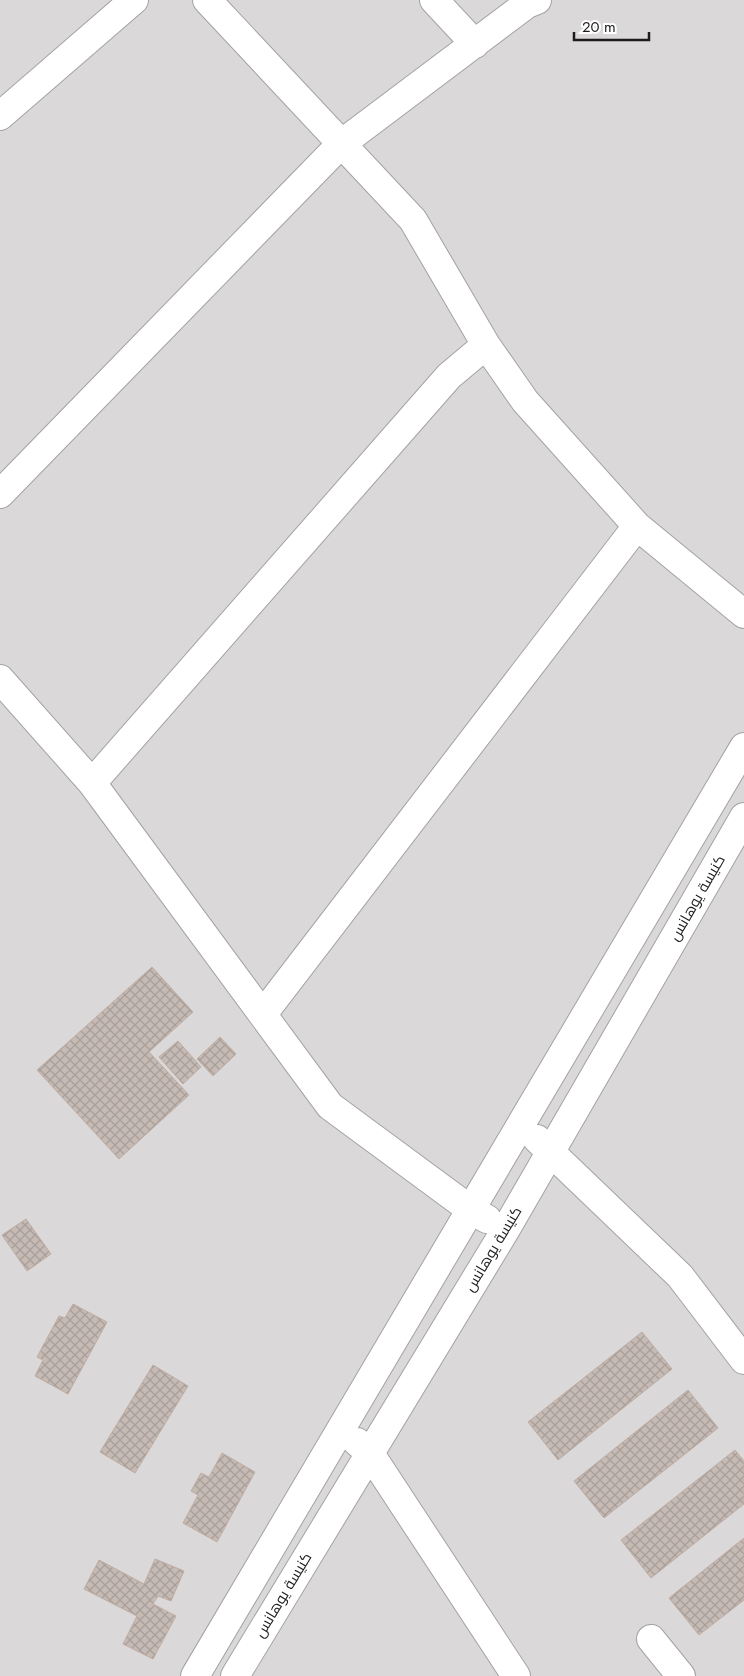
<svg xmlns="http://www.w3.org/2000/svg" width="744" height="1676" viewBox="0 0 744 1676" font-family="Jost,Cairo,sans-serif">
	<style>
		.residential { fill: #dad8d9 }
		.building { fill: url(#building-cross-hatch); stroke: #c0ada3 }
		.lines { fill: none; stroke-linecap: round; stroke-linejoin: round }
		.minor-casing { stroke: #a3a3a3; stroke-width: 30 }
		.minor { stroke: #fff; stroke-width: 28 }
		.labels { text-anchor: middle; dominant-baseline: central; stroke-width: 4; stroke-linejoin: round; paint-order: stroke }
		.street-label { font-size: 15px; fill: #1c1c1c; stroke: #fff }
	</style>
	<defs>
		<pattern id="building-cross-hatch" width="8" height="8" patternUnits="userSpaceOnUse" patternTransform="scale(1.25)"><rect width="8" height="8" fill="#c5bab4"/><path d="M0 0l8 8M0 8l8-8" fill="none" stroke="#a99f9a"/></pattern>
	</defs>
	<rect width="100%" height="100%" fill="#eee8e1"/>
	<path class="residential" d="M0 0H744V1676H0Z"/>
	<path class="building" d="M152 967 193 1012 149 1052 189 1095 119 1159 37 1070Z
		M220 1037 236 1054 213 1076 197 1059Z
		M178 1041 201 1067 183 1084 159 1057Z
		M26 1219 51 1254 27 1271 2 1235Z
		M73 1304 107 1322 68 1394 35 1376 43 1360 37 1357 59 1316 65 1318Z
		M642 1332 672 1369 558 1460 528 1422Z
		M153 1365 188 1386 135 1473 100 1452Z
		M688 1390 718 1428 604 1518 574 1481Z
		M735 1450 744 1461V1504L651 1578 621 1540Z
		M222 1453 255 1472 217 1542 183 1523 198 1495 191 1491 201 1473 209 1477Z
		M744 1538V1600L699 1635 669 1598Z
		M155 1559 184 1571 171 1601 158 1596 153 1604 176 1616 153 1659 123 1644 137 1616 84 1589 99 1560 144 1584Z"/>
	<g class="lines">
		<g class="minor-casing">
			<path id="minor" d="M207 0 413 220 486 345 525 401 637 526 744 614
				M434 0 475 44
				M0 116 134 0
				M0 494 341 144 527 4 537 0
				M0 679 92 783 330 1106 471 1210 487 1219
				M92 783 449 376 486 345
				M263 1014 637 526
				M537 1139 680 1276 744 1360
				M357 1442 369 1452 516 1676
				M651 1639 681 1676
				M195 1676 744 747
				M235 1676 506 1229 744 817"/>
		</g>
		<use href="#minor" class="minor"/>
	</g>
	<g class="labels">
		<g class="street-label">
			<text transform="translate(697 898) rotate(-60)">كنيسة يوهانس</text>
			<text transform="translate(493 1249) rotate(-59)">كنيسة يوهانس</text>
			<text transform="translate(283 1595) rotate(-59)">كنيسة يوهانس</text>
		</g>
	</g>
	<path d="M574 32v8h75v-8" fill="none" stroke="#1c1c1c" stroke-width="2.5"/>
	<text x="582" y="32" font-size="15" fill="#1c1c1c" stroke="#ffffff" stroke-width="4" paint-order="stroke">20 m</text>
</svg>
